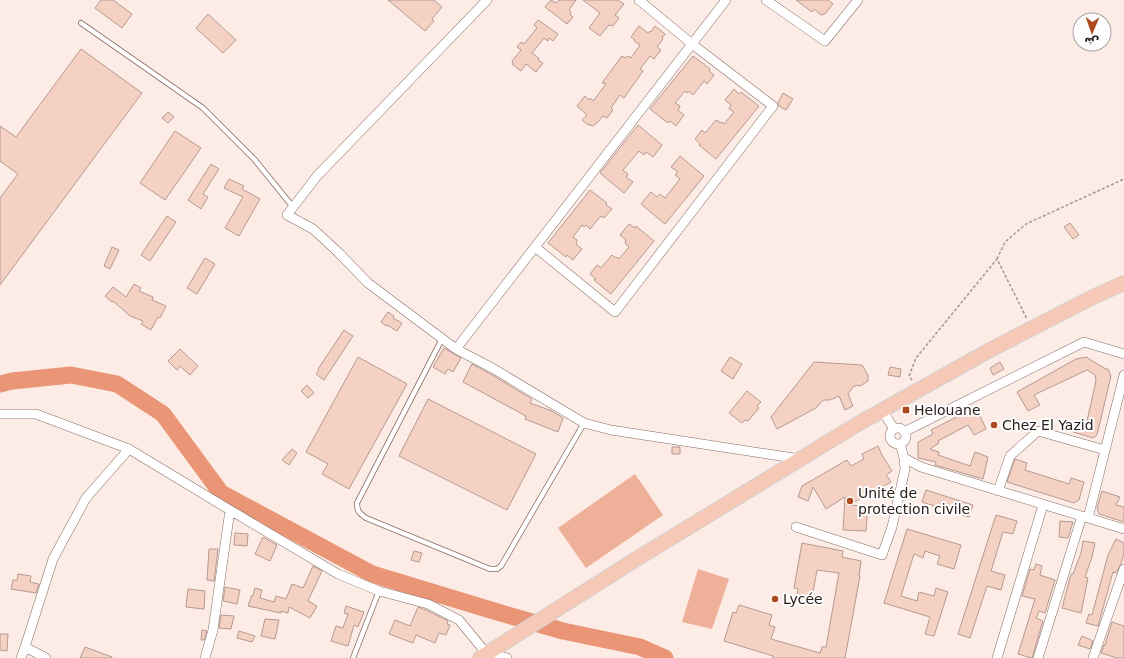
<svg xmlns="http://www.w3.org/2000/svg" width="1124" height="658" viewBox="0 0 1124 658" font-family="'DejaVu Sans','Noto Naskh Arabic',sans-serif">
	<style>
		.green { fill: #eeb098 }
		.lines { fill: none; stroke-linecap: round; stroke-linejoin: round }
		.river { stroke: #e99576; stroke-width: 17 }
		.building { fill: #f5d1c4; stroke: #b59a90 }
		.service-casing { stroke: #866d64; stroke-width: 6 }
		.minor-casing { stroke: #866d64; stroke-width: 10 }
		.primary-casing { stroke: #d3d1d1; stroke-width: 16 }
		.path { stroke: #a3958f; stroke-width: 1.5; stroke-dasharray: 3 2; stroke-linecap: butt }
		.service { stroke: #fff; stroke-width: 4.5 }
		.minor { stroke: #fff; stroke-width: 9 }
		.primary { stroke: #f6c8b6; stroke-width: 14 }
		.poi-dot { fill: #ae491d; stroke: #fdfdfd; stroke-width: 1.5 }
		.labels { text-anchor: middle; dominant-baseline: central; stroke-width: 4; stroke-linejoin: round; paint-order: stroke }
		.poi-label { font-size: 14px; fill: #251b17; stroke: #fdfdfd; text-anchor: start }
	</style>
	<rect width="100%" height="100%" fill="#fdece5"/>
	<path class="green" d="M635 474 663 515 586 568 558 528Z
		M698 569 729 579 712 629 682 622Z"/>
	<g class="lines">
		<path class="river" d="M0 384 12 381 71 375 117 384 163 414 221 493 372 574 494 611 563 631 640 647 665 658"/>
	</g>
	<path class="building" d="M101 0H113L132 14 122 28 95 8Z
		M388 0H434L442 7 432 19 434 21 425 31Z
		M551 0 556 3 559 0H576L569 10 571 12 570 14 573 17 567 24 545 7Z
		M583 0H618L624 4 615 15 619 18 613 26 609 25 600 36 589 28 600 13Z
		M796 0H828L833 4 825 14 821 15 814 9 812 12Z
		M208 14 236 40 223 53 196 28Z
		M538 20 558 34 553 41 549 38 548 41 544 38 532 53 539 58 538 60 543 63 536 72 526 64 521 71 513 65 512 61 521 50 517 47 521 42 524 44 537 28 534 25Z
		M639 26 648 33 650 31 651 32 655 26 665 34 662 38 663 39 657 47 661 50 654 59 650 56 640 69 643 71 624 98 620 95 611 108 613 110 607 118 603 116 597 123 593 126 587 124 582 120 587 115 577 106 585 96 589 100 590 98 593 101 606 84 602 83 622 56 625 58 628 56 631 58 640 45 634 41 635 40 631 37Z
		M81 49 142 93 0 285V198L18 174 0 161V126L16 137Z
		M693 56 710 69 709 71 714 75 707 84 704 81 693 95 688 91 687 93 685 91 675 103 680 106 678 110 684 115 676 126 670 121 668 123 650 109Z
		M734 89 739 94 741 92 759 106 716 159 699 145 700 144 695 139 702 130 705 133 716 120 721 123 722 122 724 124 734 112 729 109 731 105 725 100Z
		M783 93 793 99 786 110 779 106 778 103Z
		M168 112 174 117 168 123 162 118Z
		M638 125 662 145 653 157 646 152 644 155 639 151 623 170 628 174 626 177 633 182 624 193 600 173Z
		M175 131 201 148 165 200 140 183Z
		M680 156 704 176 665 224 641 204 651 192 657 197 660 194 665 198 680 179 675 175 678 172 671 167Z
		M211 164 219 169 203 194 208 197 201 209 188 200Z
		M229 179 244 186 242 189 260 199 239 236 225 228 243 197 224 188Z
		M590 190 607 203 606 205 612 209 604 218 601 216 590 229 586 225 584 227 582 225 573 237 577 240 576 244 582 249 573 260 567 255 566 257 548 243Z
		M167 216 176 222 150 261 141 255Z
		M1070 223 1079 235 1073 239 1064 227Z
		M629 224 635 228 636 226 654 241 611 294 594 280 596 279 590 274 597 265 601 268 612 255 616 258 617 257 619 259 629 247 625 243 626 240 620 235Z
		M112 247 119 250 110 269 104 266Z
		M205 258 215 264 197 294 187 288Z
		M134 284 141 288 139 291 153 297 152 300 166 306 160 318 158 317 151 330 141 324 143 321 130 316 113 301 112 302 105 296 113 287 126 297Z
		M388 312 394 316 393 318 402 323 397 331 387 325 386 326 381 322Z
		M344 330 353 336 324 380 316 374 319 370 318 369Z
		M444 348 461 358 453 372 448 369 445 374 433 367Z
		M180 349 198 366 190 375 180 366 177 370 168 361Z
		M358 357 407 384 349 489 322 474 328 464 306 452Z
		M730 357 742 364 733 379 721 371Z
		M1087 357 1089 359 1106 369H1108L1111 376 1097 435 1093 438 1073 432 1075 422 1086 425 1096 381 1095 375 1087 370 1034 395 1040 405 1028 411 1017 392 1076 359Z
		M814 362 862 365 868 375V381L860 386 857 385 853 387 848 394 853 406 845 410 839 396 830 400H823L816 408 777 429 771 417Z
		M1000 362 1004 369 993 375 990 368Z
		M472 364 492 375 532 399 530 403 552 411 563 418 558 432 525 419 526 416 463 382Z
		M890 367 901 369 900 377 888 375Z
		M307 385 314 393 308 398 301 391Z
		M747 391 761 402 757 406 759 408 748 421 745 420 742 423 729 413Z
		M428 399 536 454 507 510 399 456Z
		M976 407 986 429 974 435 968 425 938 441 939 443 930 449 939 452 938 455 970 466 975 452 988 457 983 479 935 465 936 462 918 458V442L933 434 931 430Z
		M878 446 882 455 892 471 886 475 891 482 849 505 868 506 866 531 843 530 845 497 826 509 813 487 808 501 798 497 802 486 847 460 851 466 864 459 862 454Z
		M672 447H680V454H672Z
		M292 449 297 453 289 465 282 460Z
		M1015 459 1027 463 1025 470 1069 484 1071 478 1084 482 1079 500 1074 503 1007 482Z
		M926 490 973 505 969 517 922 502Z
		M1102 491 1120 497 1116 505 1124 507V522L1099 514 1097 508Z
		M996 515 1017 521 1013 534 1003 532 991 571 1005 575 1001 590 987 586 970 638 958 634Z
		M1060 521 1073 522 1068 538 1059 537Z
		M907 529 961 545 954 569 937 564 940 556 925 551 923 558 914 554 901 596 917 601 919 592 934 596 936 588 948 592 934 636 925 634 930 617 884 603Z
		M235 533 248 534 247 546 234 545Z
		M263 537 277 545 270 561 255 554Z
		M1116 539 1124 543V553L1121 564 1116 573 1113 572 1098 626 1086 623 1089 614 1092 615 1108 555Z
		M1083 541 1095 543 1092 557 1085 577 1088 578 1081 613 1062 608 1071 574H1073L1081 553Z
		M802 543 843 551 842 557 861 561 859 576H860L845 658H772L773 656 724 641 733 612 736 613 739 605 772 615 769 625 775 627 771 639 820 653 822 647H826L839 573 817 570 812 598 797 595 798 589 794 588Z
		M209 549H218L214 581 207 580Z
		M414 551 422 553 419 562 411 560Z
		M1036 564 1042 566 1040 575 1055 580 1045 613 1039 611 1036 618 1043 621 1032 658H1031L1018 654 1035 599 1022 596 1030 569 1034 570Z
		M313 566 322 571 308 601 317 606 310 618 289 607 288 613 281 611V613L248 606 252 595 253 596 255 588 262 590 260 598 274 602 276 596 286 599 292 584 303 588Z
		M18 574 31 576 30 582 39 584 36 593 11 589 13 580H17Z
		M225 587 240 590 237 604 223 601Z
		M188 589 205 591 204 609 186 607Z
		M346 606 364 612 358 627 354 625 348 646 331 641 336 626 343 628 348 614 344 613Z
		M418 607 426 610 448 621 447 624 450 625 446 635 439 633 435 643 416 635 413 643 389 634 395 620 410 626Z
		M221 615 234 616 231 629 219 628Z
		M265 619 279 620 275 639 261 636Z
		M1112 622 1124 626V658H1117L1101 653 1104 645H1105Z
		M202 630 207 631 204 640H201Z
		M239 631 255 636 252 642 237 638Z
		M0 634H8L7 651 0 650Z
		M1082 636 1093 641 1090 649 1078 645Z
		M85 647 112 657V658H80Z"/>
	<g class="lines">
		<g class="service-casing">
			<path id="service" d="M81 23 203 108 254 159 293 207
				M442 339 357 503C357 511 359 513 366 518L490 569H497L501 566 584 423
				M353 658 379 591"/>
		</g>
		<g class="minor-casing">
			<path id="minor" d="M487 0 317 176 287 215 313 229 338 252 368 283 456 349 494 369 584 423 611 430 800 459
				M766 0 825 41 858 0
				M535 247 615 312 773 106 692 44 639 0
				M456 349 726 0
				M882 410 894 429
				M0 414H36L129 449 230 510 338 574 379 591 428 604 459 620 487 654 507 658
				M890 436a8 8 0 1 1 16 0a8 8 0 1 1-16 0Z
				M904 432 1084 342 1124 354
				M900 444 904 458 921 467 1124 529
				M998 491 1010 456 1038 431 1105 450
				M1088 518 1124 375
				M796 527 882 555 892 527 905 469 904 458
				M25 647 46 658
				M21 658 25 647 53 559 86 498 129 449
				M205 658 213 630 230 510
				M997 658 1043 505
				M1038 658 1082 516
				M1093 658 1124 569"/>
		</g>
		<g class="primary-casing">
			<path id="primary" d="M480 658 638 558 856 425 990 350 1093 297 1124 283"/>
		</g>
		<path class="path" d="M997 259 1005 242 1026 224 1124 179
			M912 380 909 376 916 358 997 259 1027 319"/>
		<use href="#service" class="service"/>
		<use href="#minor" class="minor"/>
		<use href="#primary" class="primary"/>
	</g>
	<g class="poi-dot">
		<rect x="902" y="406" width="8" height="8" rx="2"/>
		<circle cx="994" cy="425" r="4"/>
		<circle cx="850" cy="501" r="4"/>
		<circle cx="775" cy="599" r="4"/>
	</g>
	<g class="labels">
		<g class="poi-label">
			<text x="914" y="410">Helouane</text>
			<text x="1002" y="425">Chez El Yazid</text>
			<text x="858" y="493">Unité de<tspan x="858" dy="16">protection civile</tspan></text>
			<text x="783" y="599">Lycée</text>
		</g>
	</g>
	<g transform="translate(1092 32) rotate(182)"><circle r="19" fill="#fdfdfd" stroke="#a7a3a1"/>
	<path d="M0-3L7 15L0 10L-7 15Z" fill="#ae491d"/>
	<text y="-6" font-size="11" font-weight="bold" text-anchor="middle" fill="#251b17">ش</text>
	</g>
</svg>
